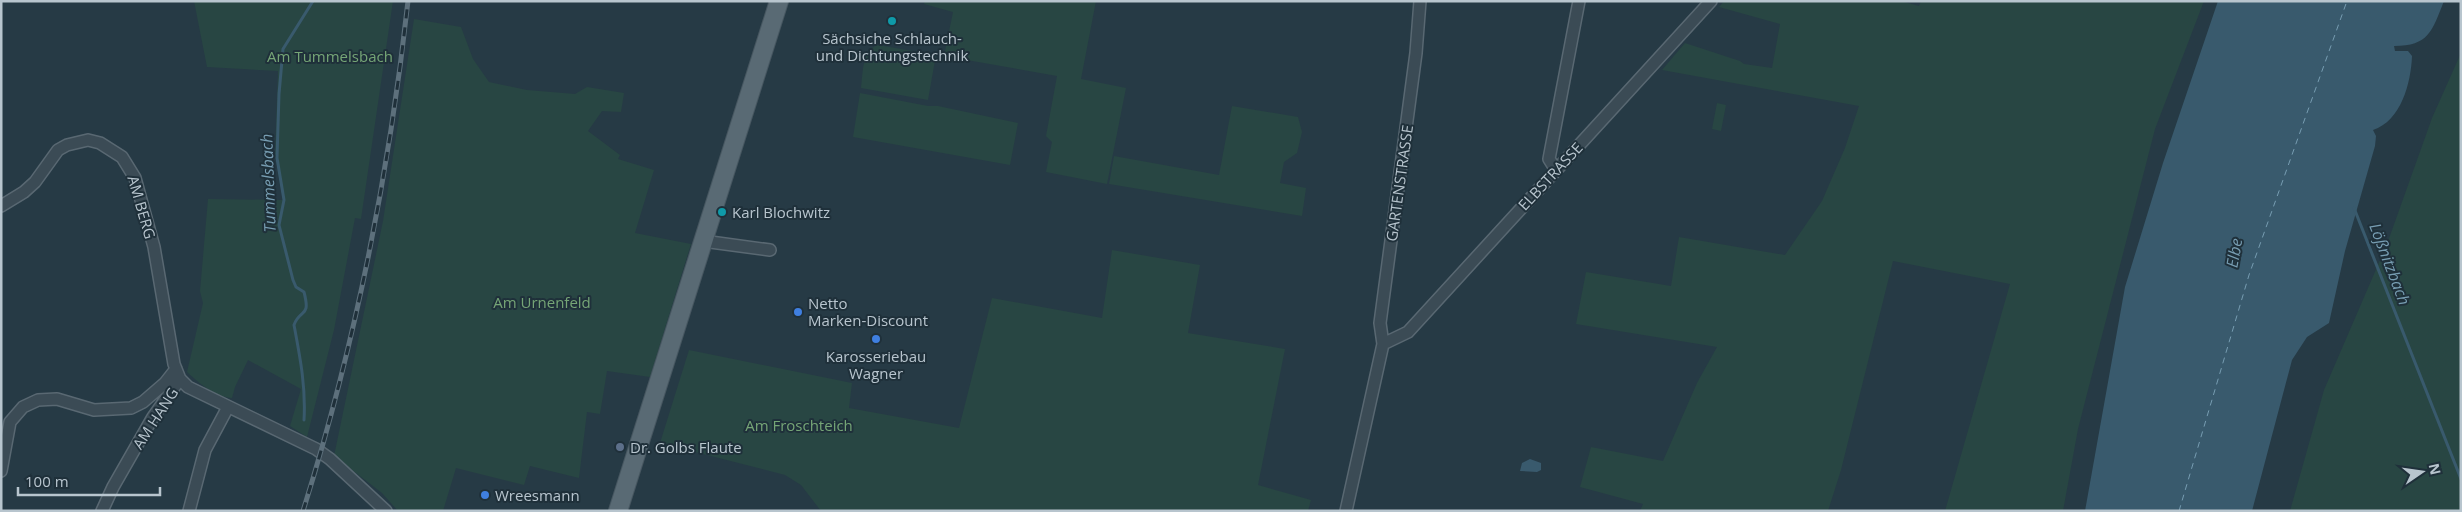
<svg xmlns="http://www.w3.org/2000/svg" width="2462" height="512" viewBox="0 0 2462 512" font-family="'Open Sans',sans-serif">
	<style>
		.green { fill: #284643 }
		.water { fill: #395a6d }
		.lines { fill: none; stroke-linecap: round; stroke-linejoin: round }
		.stream { stroke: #395a6d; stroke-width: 3 }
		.ferry { stroke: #779db2; stroke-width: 1; stroke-dasharray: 6 5; stroke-linecap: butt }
		.street-casing { stroke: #596872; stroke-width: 14 }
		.primary-casing { stroke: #475761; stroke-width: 20 }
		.street { stroke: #3b4b55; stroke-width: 11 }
		.primary { stroke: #596a74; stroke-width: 18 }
		.rail-casing { stroke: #5d707c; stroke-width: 5 }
		.rail { stroke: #1f303a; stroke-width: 3; stroke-dasharray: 9; stroke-linecap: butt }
		.culture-dot { fill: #0f9aa8; stroke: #1f303a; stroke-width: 2 }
		.shop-dot { fill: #3f7fe0; stroke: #1f303a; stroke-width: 2 }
		.service-dot { fill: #5c6f8a; stroke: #1f303a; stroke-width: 2 }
		.labels { text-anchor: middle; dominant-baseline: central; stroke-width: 4; stroke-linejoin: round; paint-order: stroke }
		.poi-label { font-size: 15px; fill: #b8c5ce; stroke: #1f303a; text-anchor: start }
		.park-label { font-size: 15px; fill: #75a576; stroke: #1f303a }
		.street-label { font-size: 15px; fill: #b8c5ce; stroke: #1f303a }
		.water-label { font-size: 16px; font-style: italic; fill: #779db2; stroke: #1f303a }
	</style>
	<rect width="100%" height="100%" fill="#263a45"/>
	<path class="green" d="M194 1H393L361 219 355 218 334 330 307 437 290 426 301 389 248 360 235 387 232 398C216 397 200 384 187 372L203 303 200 291 208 199 283 200 275 154 278 71 207 67Z
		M925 1H1096L1081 79 1126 88 1107 184 1046 172 1052 142 1046 136 1057 76 944 56 953 12 924 4Z
		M1724 1H1901L1919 6 1921 1H2204L2155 129 2078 429 2063 511H1945L2010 284 1893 261 1841 470 1828 511H1640L1643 504 1580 487 1591 447 1663 461 1697 383 1717 347 1576 324 1586 272 1671 286 1679 237 1785 255 1822 201 1845 148 1859 106 1662 70 1685 43 1740 61 1744 64 1772 68 1780 24 1719 7Z
		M414 19 461 27 473 59 489 82 527 90 575 94 587 87 624 93 621 112 602 111 588 131 620 155 618 159 654 170 635 233 691 244 650 377 607 371 600 414 587 412 579 478 530 466 524 485 456 468 443 511H398L382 493 334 456 383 221Z
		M878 45 936 55 928 100 861 88C863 73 862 49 878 45Z
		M2461 53V511H2290L2324 390 2387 244 2432 118Z
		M860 93 928 106H938L1018 123 1010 165 853 137Z
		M1717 103 1726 105 1721 131 1712 129Z
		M1232 106 1298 117 1302 132 1297 153 1284 162 1280 183 1306 188 1302 216 1109 184 1114 156 1219 175Z
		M1112 250 1200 265 1188 333 1285 349 1258 485 1311 500 1308 511H821L801 485 785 475 660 443 689 350 852 383 849 408 959 428 992 298 1102 318Z"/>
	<path class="water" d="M2218 1H2444C2432 31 2429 46 2394 46L2395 51H2408L2412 56C2411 83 2401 121 2373 130L2376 136 2375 146 2345 251 2329 323 2307 337 2292 360 2252 511H2085L2125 287 2163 163Z
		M1530 459 1541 463V470L1537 472 1520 471 1522 463Z"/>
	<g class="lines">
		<path class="stream" d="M2354 208 2461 479
			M304 420C306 387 300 357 294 325 300 308 311 319 304 292L296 287 293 280 279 225 284 200 277 158 279 94 283 49 313 1"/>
		<path class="ferry" d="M2179 511 2249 275 2347 1"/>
		<g class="street-casing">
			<path id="street" d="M1556 170 1549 159 1579 1
				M1 206 24 192 35 182 58 150 67 145 88 140 100 143 122 157 135 178 154 247 174 364 180 379 188 387 316 449 330 459 386 511
				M703 241 770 250
				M1383 344 1408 332 1711 1
				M1 471 10 422 23 407 38 400 57 399 94 410 131 408 143 402 165 383 176 369
				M102 511 113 487 153 417 180 379
				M189 511 205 450 228 407
				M1346 511 1383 344 1380 323 1416 53 1420 1"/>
		</g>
		<g class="primary-casing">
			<path id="primary" d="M618 511 779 1"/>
		</g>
		<use href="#street" class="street"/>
		<use href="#primary" class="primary"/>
		<g class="rail-casing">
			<path id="rail" d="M303 511C355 345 389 174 408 1"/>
		</g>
		<use href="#rail" class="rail"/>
	</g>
	<g class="culture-dot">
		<circle cx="892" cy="21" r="5"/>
		<circle cx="722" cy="212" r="5"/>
	</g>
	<g class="shop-dot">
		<circle cx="798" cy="312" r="5"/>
		<circle cx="876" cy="339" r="5"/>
		<circle cx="485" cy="495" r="5"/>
	</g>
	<circle class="service-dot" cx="620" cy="447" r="5"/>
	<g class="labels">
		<g class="poi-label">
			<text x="892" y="38" text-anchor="middle">Sächsiche Schlauch-<tspan x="892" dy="17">und Dichtungstechnik</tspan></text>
			<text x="732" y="212">Karl Blochwitz</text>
			<text x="808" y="303">Netto<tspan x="808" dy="17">Marken-Discount</tspan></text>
			<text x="876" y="356" text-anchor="middle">Karosseriebau<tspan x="876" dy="17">Wagner</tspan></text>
			<text x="630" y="447">Dr. Golbs Flaute</text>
			<text x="495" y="495">Wreesmann</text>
		</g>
		<g class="park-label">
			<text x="330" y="56">Am Tummelsbach</text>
			<text x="542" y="302">Am Urnenfeld</text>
			<text x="799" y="425">Am Froschteich</text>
		</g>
		<g class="street-label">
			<text transform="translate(1550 176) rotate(-47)">ELBSTRASSE</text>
			<text transform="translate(1399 183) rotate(-82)">GARTENSTRASSE</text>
			<text transform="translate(142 207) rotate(74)">AM BERG</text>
			<text transform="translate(155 418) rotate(-57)">AM HANG</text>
		</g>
		<g class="water-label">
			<text transform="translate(268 183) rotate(-92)">Tummelsbach</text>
			<text transform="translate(2234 253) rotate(-80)">Elbe</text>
			<text transform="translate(2390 264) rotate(69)">Lößnitzbach</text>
		</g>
	</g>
	<rect width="2462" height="512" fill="none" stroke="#b8c5ce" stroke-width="5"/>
	<g transform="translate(2422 472) rotate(77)" stroke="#1f303a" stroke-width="4" paint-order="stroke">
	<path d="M0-4L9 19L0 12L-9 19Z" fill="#b8c5ce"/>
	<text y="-8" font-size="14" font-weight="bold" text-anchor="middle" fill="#b8c5ce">N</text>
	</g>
	<path d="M18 487v8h142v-8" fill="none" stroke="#b8c5ce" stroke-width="2.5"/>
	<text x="25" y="487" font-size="15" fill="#b8c5ce" stroke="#1f303a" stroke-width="4" paint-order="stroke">100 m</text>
</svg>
